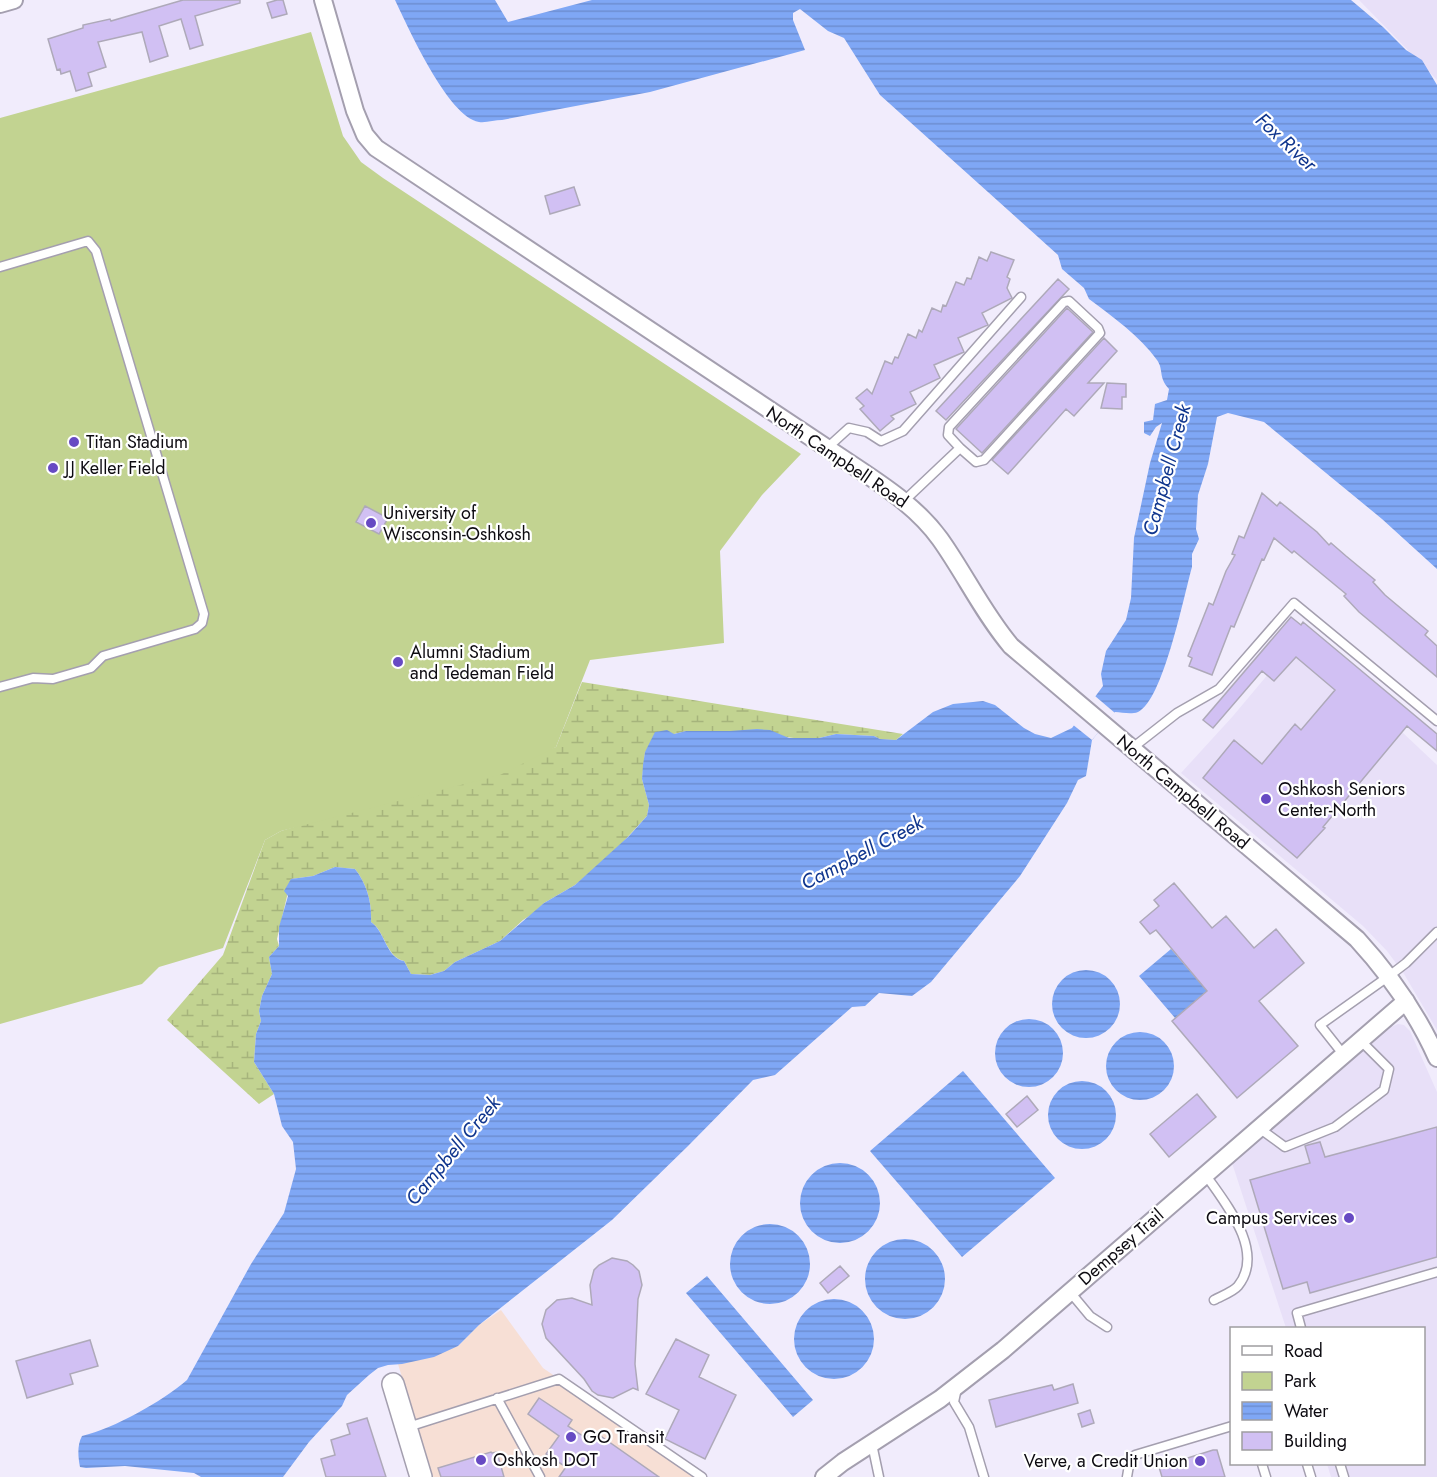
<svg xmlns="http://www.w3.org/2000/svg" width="1437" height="1477" viewBox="0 0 1437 1477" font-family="Jost,sans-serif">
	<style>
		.built { fill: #e8e0f8 }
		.industrial { fill: #f7dfd5 }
		.wetland { fill: url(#wetland-marsh) }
		.park { fill: #c2d391 }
		.water { fill: url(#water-rules) }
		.pier { fill: #f1ecfc }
		.building { fill: #d1c0f3; stroke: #aea9b9; stroke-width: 1.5 }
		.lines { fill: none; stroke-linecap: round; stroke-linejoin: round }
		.service-casing { stroke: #a49faf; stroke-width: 11 }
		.minor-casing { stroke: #a49faf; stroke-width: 20 }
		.tertiary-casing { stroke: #a49faf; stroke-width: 24 }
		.service { stroke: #fff; stroke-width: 8 }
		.minor { stroke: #fff; stroke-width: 16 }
		.tertiary { stroke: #fff; stroke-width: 21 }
		.poi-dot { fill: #674ac3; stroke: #fff; stroke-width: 2 }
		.labels { text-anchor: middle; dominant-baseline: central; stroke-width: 4.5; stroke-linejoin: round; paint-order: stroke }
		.poi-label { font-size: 18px; fill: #0d0b11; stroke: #fff; text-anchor: start }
		.street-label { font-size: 18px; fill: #0d0b11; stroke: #fff }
		.water-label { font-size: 20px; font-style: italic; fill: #10368e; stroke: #fff }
	</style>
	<defs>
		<pattern id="wetland-marsh" width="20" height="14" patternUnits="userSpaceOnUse" patternTransform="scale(1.5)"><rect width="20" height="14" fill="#c2d391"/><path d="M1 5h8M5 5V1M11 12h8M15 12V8" fill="none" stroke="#a6b47c"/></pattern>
		<pattern id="water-rules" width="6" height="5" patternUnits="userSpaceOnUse" patternTransform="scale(1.5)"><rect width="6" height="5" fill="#7fa7f5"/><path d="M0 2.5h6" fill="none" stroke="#6d8ed1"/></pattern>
	</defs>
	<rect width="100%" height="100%" fill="#f1ecfc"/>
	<path class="built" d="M1359 0H1437V80Z
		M1296 641 1402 732 1437 765V1030L1404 974 1387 951 1363 926 1181 773 1233 716Z
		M1398 1024 1404 1025 1410 1031 1437 1092V1477H1331L1327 1464H1424V1328H1286L1232 1163 1391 1027Z"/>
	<path class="industrial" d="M501 1310 543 1368 702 1477H432L398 1364 458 1346 479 1325Z"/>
	<path class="wetland" d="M582 682 903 734 896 740 880 739 874 736 836 734 819 738 803 739 730 731H686L674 734 645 752 642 779 649 805 647 816 611 855 575 885 544 903 534 913 523 920 500 941 455 962 444 971 430 975 411 974 404 961C386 957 385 931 371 922 372 903 367 884 355 869L335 867 313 876 291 879 277 939 279 946 269 957 272 974 262 996 259 1011 261 1021 256 1034 254 1062 274 1094 259 1104 167 1020 223 955 265 840 281 831 556 747Z"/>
	<path class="park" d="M311 32 343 136 361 162 383 178 801 454 762 495 720 551 724 643 590 660 556 747 500 775 281 831 265 840 223 948 159 967 142 984 0 1024V118Z"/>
	<path class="water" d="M395 0H495L508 22 592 0H1351L1383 27 1406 50 1422 60 1437 85V569L1382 519 1264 422 1228 413 1217 417 1208 464 1198 495 1196 529 1199 539 1192 554V567C1184 595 1163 701 1138 712 1130 715 1122 712 1115 712L1092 740 1086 776 1078 780 1067 803 1020 876 931 982 912 996 879 993 865 1006 852 1007 775 1075 753 1080 688 1146 612 1220 479 1325 458 1346 434 1357 402 1364 388 1365 378 1368 369 1375 347 1395 342 1406 309 1442 283 1477H201L194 1473 125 1466 86 1468 80 1467C78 1457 77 1445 82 1436 115 1428 161 1402 187 1380L251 1264 284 1213 296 1169 293 1142 282 1126 274 1094 254 1062 256 1034 261 1021 259 1011 262 996 272 974 269 957 279 946V927L288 896 284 891 291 879 313 876 335 867 355 869C367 884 372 903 371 922 385 931 386 958 404 961L411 974 430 975 444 971 455 962 500 941 544 903 575 885 629 836 647 816 649 805 642 779 643 765 645 752 655 732 667 730 674 734 686 731H730L757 729 770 730 789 738H819L836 734 874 736 880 739 896 740 933 712 953 704 983 701 995 705 1024 728 1035 734 1051 738 1072 728 1103 686 1101 674 1106 651 1126 620 1131 598 1134 538 1150 463 1162 423 1156 427 1150 436 1144 433V422L1153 420 1155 404 1167 400 1169 389C1158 377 1164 370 1157 360 1140 336 1113 317 1089 299L1084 288 1062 269 1058 255 880 95 844 38 828 31 800 9 793 13V20L805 50 650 92 502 120C495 120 486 123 479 122 448 117 408 27 395 0Z
		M1171 949 1207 991 1175 1018 1139 976Z
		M1052 1004a34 34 0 1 1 68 0a34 34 0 1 1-68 0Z
		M995 1053a34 34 0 1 1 68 0a34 34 0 1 1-68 0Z
		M1106 1066a34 34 0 1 1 68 0a34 34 0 1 1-68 0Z
		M963 1071 1055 1178 962 1257 870 1151Z
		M1048 1115a34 34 0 1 1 68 0a34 34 0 1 1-68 0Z
		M800 1203a40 40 0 1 1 80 0a40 40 0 1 1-80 0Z
		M730 1264a40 40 0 1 1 80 0a40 40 0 1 1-80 0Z
		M865 1279a40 40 0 1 1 80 0a40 40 0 1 1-80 0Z
		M707 1276 813 1400 793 1417 686 1293Z
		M794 1339a40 40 0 1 1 80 0a40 40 0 1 1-80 0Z"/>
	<path class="pier" d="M1095 696 1115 713 1092 740 1072 724Z"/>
	<path class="building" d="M183 0H240V3L195 16 203 45 190 49 181 19 159 26 168 56 150 62 142 32 98 42 106 67 88 73 92 86 76 91 70 71 61 74 60 69 57 70 48 39 83 28V25L110 19 111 21Z
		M277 0H283L287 14 272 18 267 3Z
		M574 187 580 205 550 214 545 196Z
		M991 252 1014 260 1007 277 1010 279 1007 288 1012 298 982 313 988 325 958 338 964 352 934 365 940 378 910 392 916 404 891 416 894 419 880 431 860 409 864 406 856 398 867 389 872 394 885 361 892 364 895 357 898 358 908 334 916 338 919 330 922 332 932 308 941 312 943 305 946 306 956 282 964 285 967 278 971 279 979 257 987 261Z
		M1058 279 1069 289 946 420 936 411Z
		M1067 308 1093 332 982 453 956 429Z
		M1104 338 1117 351 1088 383H1104L1074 416 1066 409 1008 474 992 460Z
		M1107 383 1126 384V397H1122V409L1101 408Z
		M1262 493 1277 506 1280 502 1317 532 1329 545 1331 543 1346 556 1375 580 1373 582 1385 595 1428 631 1425 635 1437 646V677L1359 612 1344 596 1346 594 1294 551 1292 553 1274 538 1264 560 1262 559 1234 627 1231 626 1212 675 1189 666 1192 658 1188 656 1209 603 1213 605 1226 571 1235 555 1232 554 1239 536 1244 538Z
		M365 506 388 518 379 534 356 522Z
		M1291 617 1301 625 1303 622 1437 734V751L1407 726 1323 827 1325 828 1297 858 1203 778 1234 740 1262 764 1295 724 1301 730 1335 690 1296 657 1274 681 1262 671 1213 728 1203 720Z
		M1174 883 1212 928 1226 916 1254 948 1276 929 1304 963 1259 1001 1298 1046 1237 1098 1172 1021 1207 991 1156 930 1150 934 1140 922 1159 906 1154 900Z
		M1197 1094 1216 1117 1169 1157 1150 1134Z
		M1027 1096 1038 1110 1017 1127 1006 1114Z
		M1437 1127V1257L1310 1293 1307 1282 1283 1289 1250 1180 1310 1163 1305 1146 1308 1145 1320 1142 1325 1157Z
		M612 1258 627 1261 633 1265 639 1271 642 1285 638 1299 635 1364 638 1390 633 1388 613 1398 598 1395 592 1391 584 1379 546 1338 542 1324 546 1310 557 1300 572 1298 592 1305 590 1285 594 1270 599 1265Z
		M840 1266 849 1276 828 1293 820 1283Z
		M676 1339 709 1355 699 1377 736 1395 705 1459 665 1439 679 1410 646 1394Z
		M90 1340 98 1366 70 1374 73 1384 27 1398 16 1361Z
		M1073 1384 1078 1403 996 1427 989 1400 1052 1385 1054 1390Z
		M539 1398 572 1420 568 1426 586 1438 592 1430 659 1477H559L566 1467 546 1454 559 1436 528 1414Z
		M1090 1410 1094 1423 1082 1427 1078 1414Z
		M367 1418 386 1477H326L321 1459 335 1455 331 1440 350 1434 347 1424Z
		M1213 1450H1217L1225 1477H1162L1159 1467Z
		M491 1452 492 1453 497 1452 504 1477H441L438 1468Z"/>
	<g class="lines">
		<g class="service-casing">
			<path id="service" d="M0 267 88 241 96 251 204 614 202 623 195 629 103 656 91 668 53 679 33 678 0 687
				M827 448 849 428 867 432 881 441 903 431 1021 297
				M904 501 960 448 948 435 949 427 1064 302 1069 301 1098 328 1100 333 984 460 976 462 960 448
				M1131 749 1177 713 1219 689 1294 603 1437 721
				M1343 1054 1320 1025 1389 976 1406 963 1437 932
				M1259 1128 1285 1147 1335 1127 1384 1090 1389 1069 1360 1040
				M1205 1174C1225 1203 1266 1251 1238 1286 1233 1292 1221 1296 1214 1300
				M1070 1292 1090 1316 1107 1327
				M1301 1328 1297 1313 1437 1272
				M957 1388 954 1402 969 1427 984 1477
				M497 1398 540 1477
				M408 1427 559 1379 702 1477
				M872 1444 879 1477
				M1262 1464 1266 1477
				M1307 1464 1311 1477
				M1340 1464 1344 1477
				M1127 1477 1129 1465 1135 1455 1232 1426"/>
		</g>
		<g class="minor-casing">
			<path id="minor" d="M323 0 355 111 365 135 376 148 860 470C890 490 919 510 940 539 965 574 983 613 1011 646L1357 939C1390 975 1417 1013 1437 1058
				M0 4 14 0
				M824 1477 843 1462 940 1399 1003 1350 1406 1001"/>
		</g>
		<g class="tertiary-casing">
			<path id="tertiary" d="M393 1384 421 1477"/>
		</g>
		<use href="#service" class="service"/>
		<use href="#minor" class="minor"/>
		<use href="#tertiary" class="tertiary"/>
	</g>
	<g class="poi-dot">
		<circle cx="74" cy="442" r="6"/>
		<circle cx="53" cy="468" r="6"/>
		<circle cx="371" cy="523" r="6"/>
		<circle cx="398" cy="662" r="6"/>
		<circle cx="1266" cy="799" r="6"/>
		<circle cx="1349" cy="1218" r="6"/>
		<circle cx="571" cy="1437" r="6"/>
		<circle cx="481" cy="1460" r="6"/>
		<circle cx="1200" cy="1461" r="6"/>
	</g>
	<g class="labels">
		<g class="poi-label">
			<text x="86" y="442">Titan Stadium</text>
			<text x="65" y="468">JJ Keller Field</text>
			<text x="383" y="513">University of<tspan x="383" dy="21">Wisconsin-Oshkosh</tspan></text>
			<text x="410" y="652">Alumni Stadium<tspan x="410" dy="21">and Tedeman Field</tspan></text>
			<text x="1278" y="789">Oshkosh Seniors<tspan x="1278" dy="21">Center-North</tspan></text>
			<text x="1337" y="1218" text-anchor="end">Campus Services</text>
			<text x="583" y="1437">GO Transit</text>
			<text x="493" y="1460">Oshkosh DOT</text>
			<text x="1188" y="1461" text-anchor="end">Verve, a Credit Union</text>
		</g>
		<g class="street-label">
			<text transform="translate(837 457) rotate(34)">North Campbell Road</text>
			<text transform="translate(1183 792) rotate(40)">North Campbell Road</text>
			<text transform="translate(1121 1247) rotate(-41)">Dempsey Trail</text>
		</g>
		<g class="water-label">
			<text transform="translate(1286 142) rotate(43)">Fox River</text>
			<text transform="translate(1167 470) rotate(-75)">Campbell Creek</text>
			<text transform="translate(862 853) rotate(-28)">Campbell Creek</text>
			<text transform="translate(453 1151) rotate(-50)">Campbell Creek</text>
		</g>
	</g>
	<rect x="1230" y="1327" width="195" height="138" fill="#ffffff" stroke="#9e9da0" stroke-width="1.5"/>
	<rect x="1242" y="1346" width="30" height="9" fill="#ffffff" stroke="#9e9da0" stroke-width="1.5"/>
	<text x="1284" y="1357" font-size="18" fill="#0d0b11">Road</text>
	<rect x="1242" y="1372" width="30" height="18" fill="#c2d391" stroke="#9e9da0" stroke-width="1.5"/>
	<text x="1284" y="1387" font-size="18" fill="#0d0b11">Park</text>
	<rect x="1242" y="1402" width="30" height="18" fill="url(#water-rules)" stroke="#9e9da0" stroke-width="1.5"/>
	<text x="1284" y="1417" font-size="18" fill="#0d0b11">Water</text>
	<rect x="1242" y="1432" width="30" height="18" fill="#d1c0f3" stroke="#9e9da0" stroke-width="1.5"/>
	<text x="1284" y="1447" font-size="18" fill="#0d0b11">Building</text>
</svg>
